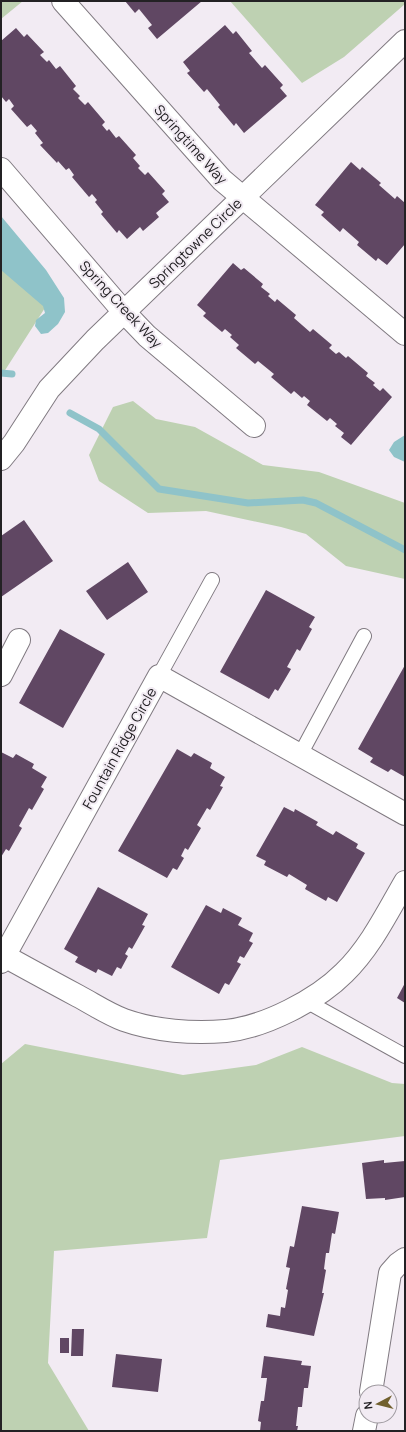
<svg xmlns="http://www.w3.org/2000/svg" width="406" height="1432" viewBox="0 0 406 1432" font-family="Manrope,sans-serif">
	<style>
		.green { fill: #bed1b2 }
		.water { fill: #8fc3c9 }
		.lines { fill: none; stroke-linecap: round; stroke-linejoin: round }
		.stream { stroke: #8fc3c9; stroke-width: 7 }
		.building { fill: #604763 }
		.service-casing { stroke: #807a81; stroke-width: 16 }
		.minor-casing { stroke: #807a81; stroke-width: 24 }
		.service { stroke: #fff; stroke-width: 14 }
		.minor { stroke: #fff; stroke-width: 22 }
		.labels { text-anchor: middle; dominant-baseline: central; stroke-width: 4; stroke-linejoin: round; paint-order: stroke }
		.street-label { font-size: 14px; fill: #232124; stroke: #f2ebf3 }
	</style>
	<rect width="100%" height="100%" fill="#f2ebf3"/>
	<path class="green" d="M1 1H23L1 19Z
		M230 1H405V4L344 57 302 83Z
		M1 242 50 300 2 375 1 374Z
		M133 401 156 419 195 427 263 465 319 472 405 503V579L346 566 306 534 281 527 206 511 148 513 99 481 89 455 113 407Z
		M25 1044 183 1075 256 1065 302 1047 392 1083 405 1084V1136L220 1160 207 1238 54 1251 48 1363 89 1431H1V1064Z"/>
	<path class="water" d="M1 216 46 270 64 298 65 312 58 324 48 333 41 334 35 326 36 320 45 313 43 306 1 270Z
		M405 435V462L394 457 389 450 394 442Z"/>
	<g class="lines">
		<path class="stream" d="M1 373 12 374
			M70 413 99 429 159 489 248 503 303 500 316 503 405 550"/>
	</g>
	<path class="building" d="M125 1H202L157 39 148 28 152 25 139 9 135 13Z
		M225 25 233 34 236 31 252 51 249 53 262 68 265 65 283 85 280 88 287 96 244 133 236 123 234 126 218 107 220 105 207 89 204 92 187 73 190 71 183 62Z
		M16 28 24 37 27 34 44 52 40 55 47 62 49 60 56 69 60 66 76 86 73 89 80 96 78 98 85 105 88 102 105 122 102 125 107 131 109 129 116 138 119 136 136 155 133 158 140 166 138 168 145 175 148 172 165 191 162 194 169 202 156 213 159 217 143 231 140 227 127 239 119 230 117 233 101 214 103 212 95 202 97 200 92 194 89 197 72 177 74 175 69 168 66 170 58 161 57 163 40 145 43 143 35 133 37 131 31 124 27 127 11 109 14 106 9 99 6 102 1 96V41Z
		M351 162 360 170 362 167 381 183 379 185 395 199 397 196 405 203V244L387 265 378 258 376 261 357 245 359 242 343 228 340 232 321 215 324 212 315 205Z
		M233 263 241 270 244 268 263 284 261 287 270 294 268 296 275 302 277 299 296 315 294 318 310 332 313 329 332 345 329 348 336 354 339 352 346 358 348 356 368 373 366 376 375 383 373 385 380 391 383 388 392 397 351 445 341 437 344 433 335 426 337 424 330 418 327 421 307 405 310 401 304 396 302 398 294 391 291 394 271 377 274 374 258 361 255 364 236 348 239 345 230 337 232 335 225 329 222 332 203 316 206 313 197 305Z
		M24 520 53 561 1 597V536Z
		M128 562 148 592 107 620 86 591Z
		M266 590 315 617 309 627 312 629 300 651 297 649 287 667 291 669 278 691 275 689 269 699 220 672Z
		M60 629 105 654 63 728 19 703Z
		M405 665V777L391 769 388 772 370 762 373 758 358 749Z
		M177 749 191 757 194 753 212 763 210 768 225 777 220 786 223 787 210 810 207 808 197 825 201 828 188 850 185 848 181 856 184 858 177 870 173 868 167 878 118 851Z
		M1 752 13 758 16 754 34 764 32 768 47 777 41 787 44 789 32 810 29 808 19 826 22 828 9 851 6 849 1 857Z
		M284 807 294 812 295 809 318 822 316 825 333 835 336 831 358 844 356 848 365 853 337 902 328 897 326 901 305 889 307 885 289 874 287 877 264 865 266 861 256 856Z
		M98 887 148 914 142 925 145 926 132 949 129 947 125 954 128 956 121 969 117 967 112 976 98 969 96 973 75 962 78 957 64 949Z
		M206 905 221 913 223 908 242 918 238 925 253 933 249 941 253 943 244 958 240 956 237 962 241 964 229 985 225 983 219 994 171 967Z
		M405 983V1003L397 998Z
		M384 1160V1163L405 1161V1197L385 1200V1198L366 1199 362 1163Z
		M302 1206 339 1212 335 1234 332 1233 329 1253H326L324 1269 326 1270 322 1293H324L314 1336 266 1327 268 1314 280 1316 281 1307 285 1308 288 1290 286 1289 290 1268 286 1267 290 1246 294 1247Z
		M72 1329H84L83 1356H71Z
		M60 1338H69V1353H60Z
		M116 1354 162 1359 158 1392 112 1387Z
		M264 1356 302 1361 301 1365 311 1366 308 1388H304L302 1407H298L296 1426H298L297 1431H260L261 1422 258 1421 261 1401H264L267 1378H261Z"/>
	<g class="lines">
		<g class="service-casing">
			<path id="service" d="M159 676 212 580
				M300 755 364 636
				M306 1001 405 1056"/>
		</g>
		<g class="minor-casing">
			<path id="minor" d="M63 1 222 180 405 334
				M1 169 124 312 147 336 254 426
				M1 459 14 443 49 389 95 340 405 41
				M1 675 19 640
				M1 954C26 968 52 982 78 996 93 1004 108 1014 124 1020 155 1031 193 1034 226 1031 265 1027 317 1000 344 973 370 948 387 913 405 882
				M1 962 159 676 405 814
				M371 1392 390 1273 398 1264 405 1259
				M364 1431 367 1416"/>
		</g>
		<use href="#service" class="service"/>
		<use href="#minor" class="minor"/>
	</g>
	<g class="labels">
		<g class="street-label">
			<text transform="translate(191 144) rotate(48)">Springtime Way</text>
			<text transform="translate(195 243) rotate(-44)">Springtowne Circle</text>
			<text transform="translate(121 304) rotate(47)">Spring Creek Way</text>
			<text transform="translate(119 748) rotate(-61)">Fountain Ridge Circle</text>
		</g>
	</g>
	<rect width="406" height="1432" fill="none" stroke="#232124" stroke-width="4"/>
	<g transform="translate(378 1404) rotate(263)"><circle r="19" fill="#f2ebf3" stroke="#9f9aa0"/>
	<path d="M0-3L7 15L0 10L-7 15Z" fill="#71602e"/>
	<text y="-6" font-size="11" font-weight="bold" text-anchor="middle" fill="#232124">N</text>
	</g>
</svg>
